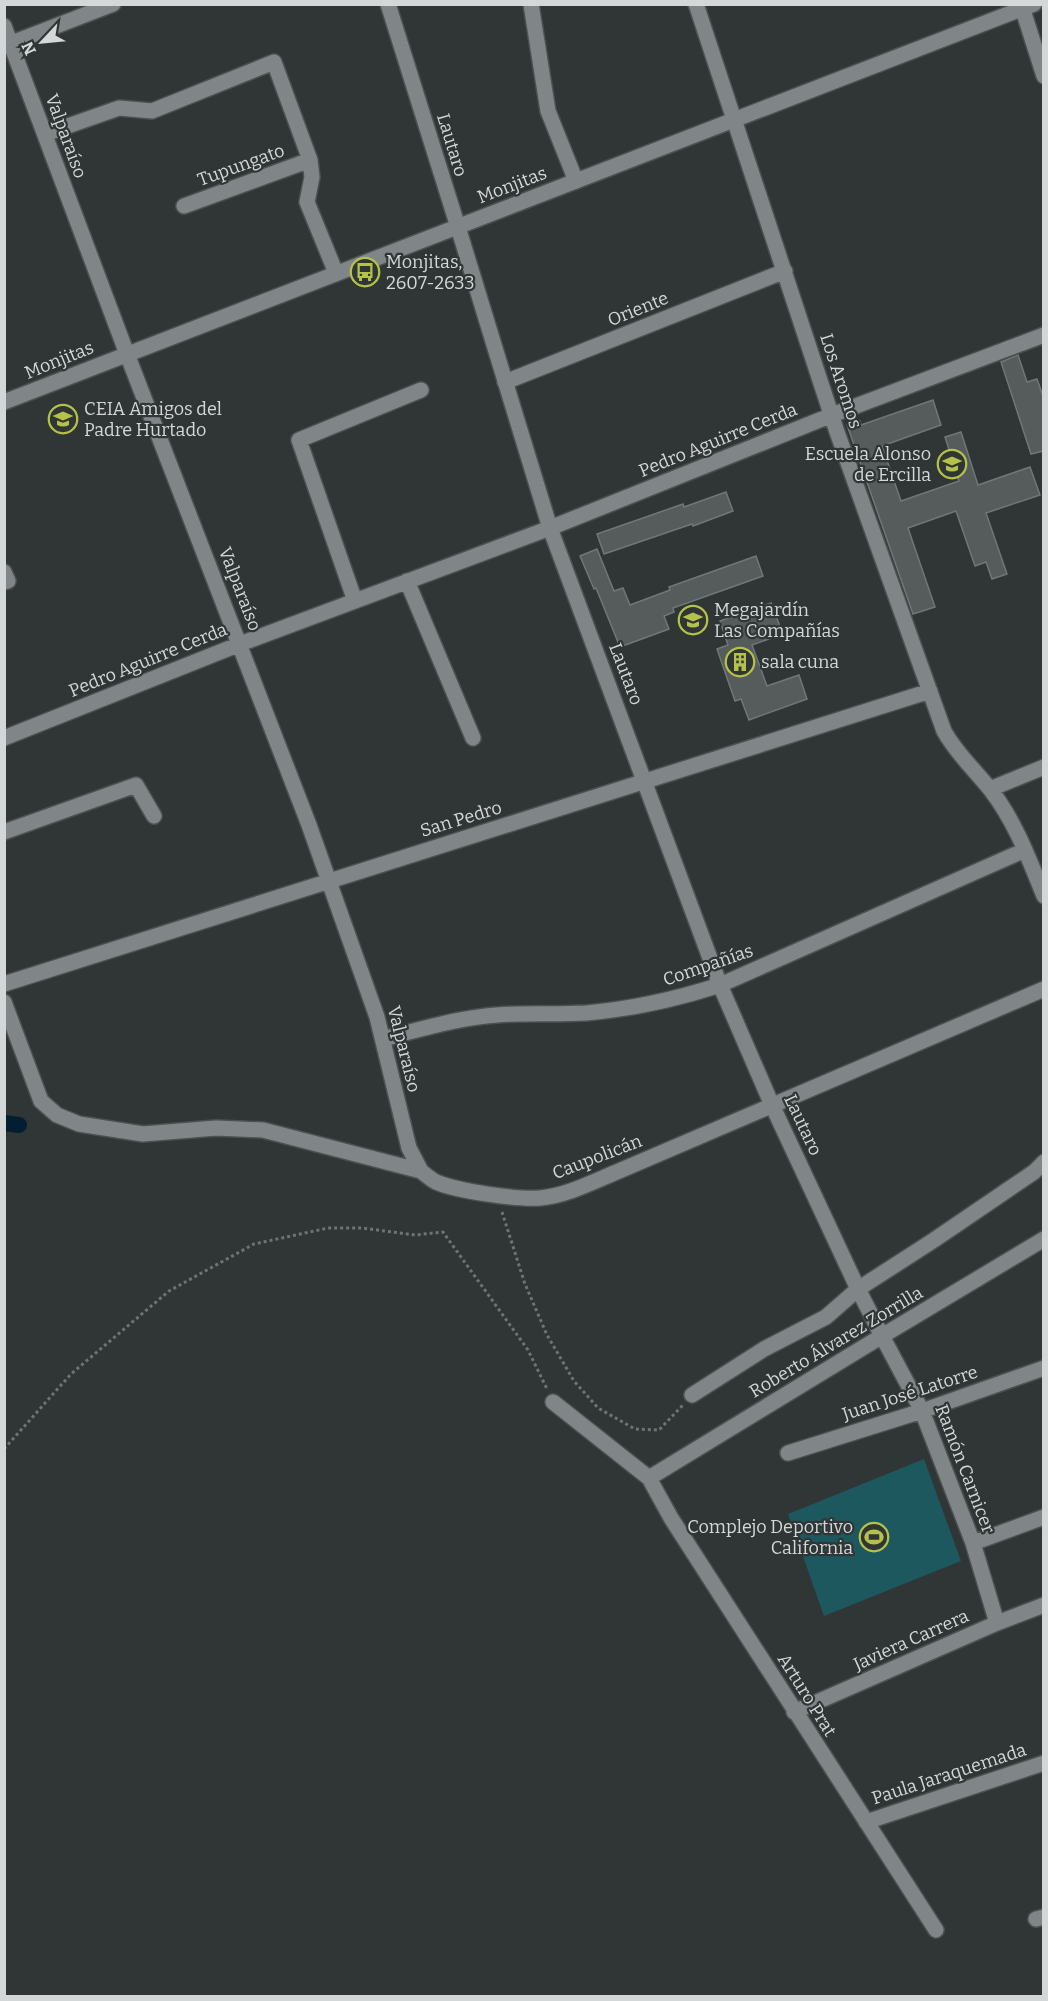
<svg xmlns="http://www.w3.org/2000/svg" width="1048" height="2001" viewBox="0 0 1048 2001" font-family="Bitter,serif">
	<style>
		.green { fill: #1d585e }
		.lines { fill: none; stroke-linecap: round; stroke-linejoin: round }
		.canal { stroke: #031e30; stroke-width: 16 }
		.building { fill: #565c5b; stroke: #717676; stroke-width: 1.5 }
		.street-casing { stroke: #4d5051; stroke-width: 18 }
		.secondary-casing { stroke: #4d5051; stroke-width: 18 }
		.path { stroke: #6f7374; stroke-width: 3; stroke-dasharray: 3 3; stroke-linecap: butt }
		.street { stroke: #808687; stroke-width: 15 }
		.secondary { stroke: #808687; stroke-width: 15 }
		.labels { text-anchor: middle; dominant-baseline: central; stroke-width: 4.5; stroke-linejoin: round; paint-order: stroke }
		.street-label { font-size: 18px; fill: #d4d7d8; stroke: #303535 }
		.poi-label { font-size: 18px; fill: #d4d7d8; stroke: #303535; text-anchor: start }
	</style>
	<rect width="100%" height="100%" fill="#303535"/>
	<path class="green" d="M924 1459 961 1561 824 1616 788 1514Z"/>
	<g class="lines">
		<path class="canal" d="M4 1123 19 1125"/>
	</g>
	<path class="building" d="M1018 355 1027 382 1037 379 1044 399V451L1031 454 1001 362Z
		M933 400 941 425 882 446 901 501 959 481 945 437 961 432 978 485 1030 467 1040 495 986 513 1007 574 992 579 986 562 975 566 956 511 908 528 935 607 913 614 847 425 860 421 861 425Z
		M726 492 733 511 693 526 692 524 604 554 597 534 683 504 684 507Z
		M597 549 614 591 623 588 630 605 670 590 669 587 756 556 763 576 673 608 674 612 664 616 669 629 620 647 596 588 594 589 580 556Z
		M771 603 783 634 752 645 767 686 799 675 807 699 749 720 741 699 735 701 717 649 728 645 720 621Z"/>
	<g class="lines">
		<g class="street-casing">
			<path id="street" d="M388 4 458 227
				M531 4 548 111 576 181
				M696 4 837 432 944 731C956 753 974 769 990 789 1015 821 1029 859 1044 896
				M4 26 127 354 309 825 377 1017 409 1148 421 1171
				M4 46 113 4
				M45 134 119 108 152 111 274 62 310 160 312 177 307 202 336 273
				M184 206 310 160
				M505 382 785 271
				M4 572 8 581 4 582
				M407 581 473 738
				M355 601 299 440 421 390
				M4 738 240 644 550 528 832 415 1044 335
				M990 789 1044 767
				M4 832 136 785 154 816
				M4 984 930 691
				M4 1002 41 1101 57 1115 79 1124 143 1134 216 1128 263 1130 421 1171C426 1175 430 1179 436 1182 457 1191 518 1200 540 1198 566 1196 595 1181 619 1171L1044 989
				M383 1039C417 1030 451 1020 486 1016 519 1012 553 1015 586 1013 632 1009 677 999 720 985L1025 850
				M692 1395 764 1349 826 1317 858 1289 934 1240 1034 1172 1044 1162
				M553 1402 649 1478 671 1518 936 1930
				M788 1453 922 1411 1044 1368
				M649 1478 882 1336 922 1411 973 1543 997 1623
				M973 1543 1044 1517
				M794 1712 997 1623 1044 1605
				M866 1822 1044 1763
				M1036 1919 1044 1917"/>
		</g>
		<g class="secondary-casing">
			<path id="secondary" d="M1021 4 1044 76
				M458 227 550 528 720 985 772 1105 858 1289 882 1336 1044 1239
				M4 402 1034 4"/>
		</g>
		<path class="path" d="M502 1212 525 1284 547 1335 574 1381 598 1408 635 1429 659 1430 683 1405
			M4 1449 71 1374 169 1291 254 1244 328 1228H362L415 1235 443 1232 528 1350 547 1389"/>
		<use href="#street" class="street"/>
		<use href="#secondary" class="secondary"/>
	</g>
	<defs>
		<g id="bus-ring" transform="scale(1.5)"><circle r="9.5" fill="#303535" stroke="#b5c249" stroke-width="1.5"/><path d="M-5-6H5V4H4V6H2V4H-2V6H-4V4H-5ZM-3.5-4V0h7V-4ZM-3.5 1.2v1.5H-2V1.2ZM2 1.2v1.5H3.5V1.2Z" fill="#b5c249"/></g>
		<g id="school-ring" transform="scale(1.5)"><circle r="9.5" fill="#303535" stroke="#b5c249" stroke-width="1.5"/><path d="M0-5L7-2L0 1L-7-2ZM-4 1L0 2.5L4 1V4Q0 6-4 4Z" fill="#b5c249"/></g>
		<g id="building-ring" transform="scale(1.5)"><circle r="9.5" fill="#303535" stroke="#b5c249" stroke-width="1.5"/><path d="M-4-6H4V6H1V3H-1V6H-4ZM-2.5-4.3h1.7v1.8h-1.7ZM.8-4.3h1.7v1.8H.8ZM-2.5-1h1.7V.8h-1.7ZM.8-1h1.7V.8H.8Z" fill="#b5c249"/></g>
		<g id="stadium-ring" transform="scale(1.5)"><circle r="9.5" fill="#303535" stroke="#b5c249" stroke-width="1.5"/><path d="M0-5a6.5 5 0 1 0 0 10a6.5 5 0 1 0 0-10ZM-3.5-1.8h7v3.6h-7Z" fill="#b5c249"/></g>
	</defs>
	<g fill-rule="evenodd">
		<use href="#bus-ring" x="365" y="272"/>
		<use href="#school-ring" x="63" y="419"/>
		<use href="#school-ring" x="952" y="464"/>
		<use href="#school-ring" x="693" y="620"/>
		<use href="#building-ring" x="740" y="662"/>
		<use href="#stadium-ring" x="874" y="1537"/>
	</g>
	<g class="labels">
		<g class="street-label">
			<text transform="translate(66 136) rotate(70)">Valparaíso</text>
			<text transform="translate(452 145) rotate(73)">Lautaro</text>
			<text transform="translate(241 165) rotate(-20)">Tupungato</text>
			<text transform="translate(512 185) rotate(-21)">Monjitas</text>
			<text transform="translate(638 309) rotate(-22)">Oriente</text>
			<text transform="translate(59 360) rotate(-22)">Monjitas</text>
			<text transform="translate(841 381) rotate(72)">Los Aromos</text>
			<text transform="translate(718 440) rotate(-22)">Pedro Aguirre Cerda</text>
			<text transform="translate(240 589) rotate(69)">Valparaíso</text>
			<text transform="translate(148 660) rotate(-22)">Pedro Aguirre Cerda</text>
			<text transform="translate(626 674) rotate(69)">Lautaro</text>
			<text transform="translate(461 819) rotate(-17)">San Pedro</text>
			<text transform="translate(708 965) rotate(-19)">Compañías</text>
			<text transform="translate(404 1049) rotate(76)">Valparaíso</text>
			<text transform="translate(803 1125) rotate(65)">Lautaro</text>
			<text transform="translate(597 1157) rotate(-21)">Caupolicán</text>
			<text transform="translate(836 1342) rotate(-31)">Roberto Álvarez Zorrilla</text>
			<text transform="translate(910 1393) rotate(-18)">Juan José Latorre</text>
			<text transform="translate(965 1469) rotate(69)">Ramón Carnicer</text>
			<text transform="translate(911 1640) rotate(-24)">Javiera Carrera</text>
			<text transform="translate(807 1695) rotate(58)">Arturo Prat</text>
			<text transform="translate(949 1774) rotate(-18)">Paula Jaraquemada</text>
		</g>
		<g class="poi-label">
			<text x="386" y="262">Monjitas,<tspan x="386" dy="21">2607-2633</tspan></text>
			<text x="84" y="409">CEIA Amigos del<tspan x="84" dy="21">Padre Hurtado</tspan></text>
			<text x="931" y="454" text-anchor="end">Escuela Alonso<tspan x="931" dy="21">de Ercilla</tspan></text>
			<text x="714" y="610">Megajardín<tspan x="714" dy="21">Las Compañías</tspan></text>
			<text x="761" y="662">sala cuna</text>
			<text x="853" y="1527" text-anchor="end">Complejo Deportivo<tspan x="853" dy="21">California</tspan></text>
		</g>
	</g>
	<rect width="1048" height="2001" fill="none" stroke="#d4d7d8" stroke-width="12"/>
	<g transform="translate(42 42) rotate(244)" stroke="#303535" stroke-width="4.5" paint-order="stroke">
	<path d="M0-4.5L10 22L0 15L-10 22Z" fill="#d4d7d8"/>
	<text y="-9" font-size="16" font-weight="bold" text-anchor="middle" fill="#d4d7d8">N</text>
	</g>
</svg>
